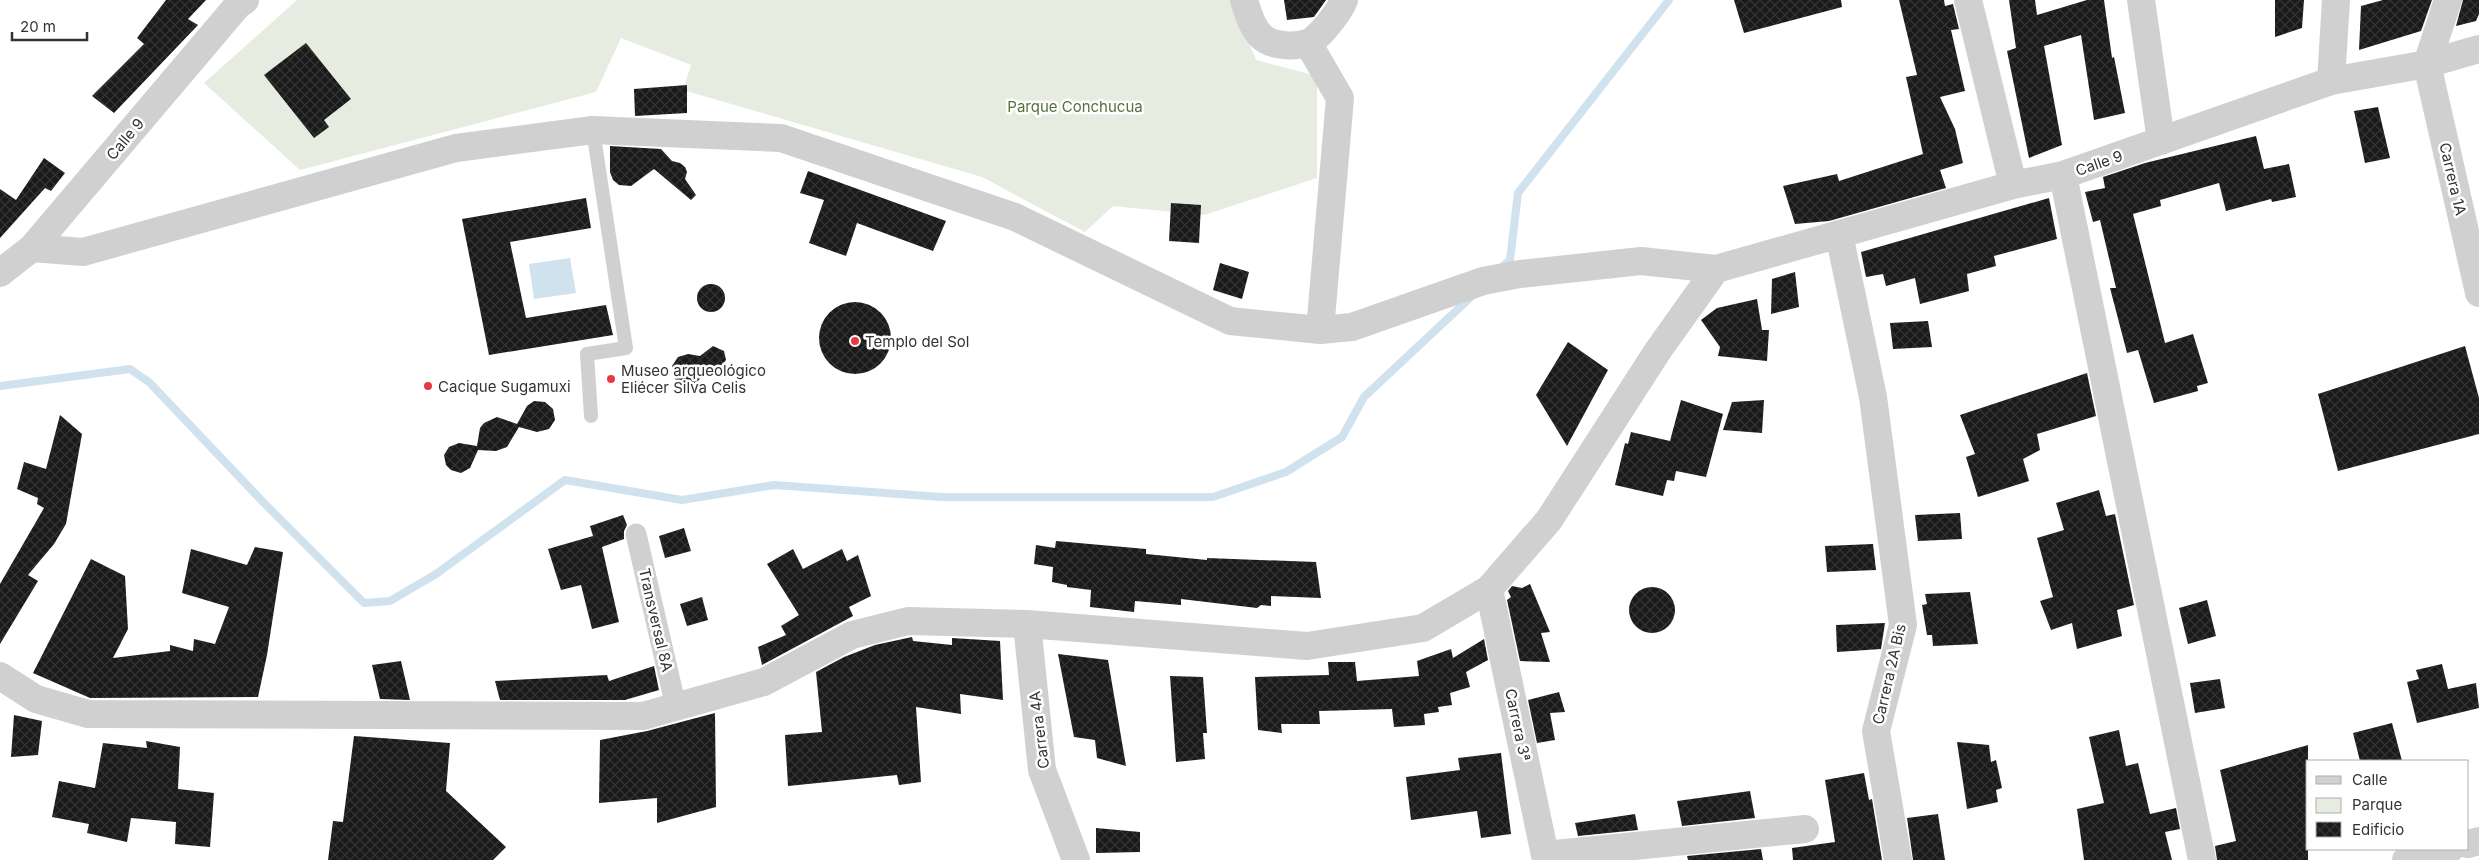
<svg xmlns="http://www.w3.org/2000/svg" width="2479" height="860" viewBox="0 0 2479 860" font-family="Inter,sans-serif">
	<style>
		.park { fill: #e6ecdf }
		.water { fill: #cfe2ee }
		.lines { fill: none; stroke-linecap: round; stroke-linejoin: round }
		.stream { stroke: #cfe2ee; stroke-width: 8 }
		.building { fill: url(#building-cross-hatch) }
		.service { stroke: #d0d0d0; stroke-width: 14 }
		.pedestrian { stroke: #d0d0d0; stroke-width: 21 }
		.minor { stroke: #d0d0d0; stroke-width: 28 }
		.tertiary { stroke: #d0d0d0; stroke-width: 28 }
		.poi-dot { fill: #e63946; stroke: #fff; stroke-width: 2 }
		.labels { text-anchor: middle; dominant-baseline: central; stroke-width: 5; stroke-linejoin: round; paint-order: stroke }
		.park-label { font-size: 15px; fill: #56703f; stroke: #fff }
		.street-label { font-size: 15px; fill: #333; stroke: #fff }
		.poi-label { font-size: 15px; fill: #333; stroke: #fff; text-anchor: start }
	</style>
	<defs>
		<pattern id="building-cross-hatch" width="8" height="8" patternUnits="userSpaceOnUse" patternTransform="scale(1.25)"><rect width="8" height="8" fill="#1a1a1a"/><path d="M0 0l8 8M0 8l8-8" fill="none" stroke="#333"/></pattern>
	</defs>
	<rect width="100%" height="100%" fill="#fff"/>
	<path class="park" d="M297 0H1232L1256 60 1317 76V178L1204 215 1113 206 1085 232 982 177 683 90 691 65 621 38 596 92 300 170 204 83Z"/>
	<path class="water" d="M570 258 576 293 534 299 529 264Z"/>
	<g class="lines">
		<path class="stream" d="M1501 268 1510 260 1518 193 1669 0
			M0 386 130 369 149 382 264 503 364 603 390 601 436 574 565 480 682 500 774 485 941 497H1213L1286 472 1342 437 1364 397 1473 295"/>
	</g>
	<path class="building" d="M166 0H206L188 19 198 25 114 113 92 96 144 44 137 38Z
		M1284 0H1326L1314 17 1287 20Z
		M1734 0H1841L1842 7 1744 33Z
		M1899 0H1944L1945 6 1953 4 1959 29 1951 30 1965 91 1940 97 1955 129 1963 163 1940 170 1946 188 1829 221 1795 224 1783 186 1837 174 1839 181 1923 154 1906 77 1917 75Z
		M2009 0H2035L2037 15 2087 0H2104L2112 58 2114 57 2125 113 2094 120 2081 35 2044 46 2062 145 2029 158 2007 51 2016 48Z
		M2275 0H2304L2302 28 2275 37Z
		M2383 0H2432L2421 31 2359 50 2361 6Z
		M2463 0H2479V14L2476 21 2456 26Z
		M306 43 351 99 324 120 329 127 314 138 264 75Z
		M687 85V113L635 116 634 89Z
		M2378 107 2390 158 2365 163 2354 111Z
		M2256 136 2264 169 2289 164 2296 197 2272 202 2271 199 2226 211 2219 183 2160 200 2161 206 2133 214 2165 343 2193 334 2208 383 2197 386 2198 391 2154 403 2138 350 2127 353 2110 288H2116L2100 220 2093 222 2085 192 2105 188 2103 177 2145 163Z
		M610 146 661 149 672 161 680 163 685 167 687 172 685 179 696 195 691 200 654 169 631 186 619 185 613 180 610 172Z
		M44 158 65 173 51 191 45 188 0 238V189L16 200Z
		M808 171 946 221 933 251 857 223 846 256 809 243 824 200 800 193Z
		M586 198 591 228 510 242 526 318 606 305 613 335 489 355 462 219Z
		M2049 198 2057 239 1994 256 1996 266 1967 274 1969 291 1920 304 1915 278 1886 286 1883 274 1866 277 1861 252Z
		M1171 203 1201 205 1199 243 1169 241Z
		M1220 263 1249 272 1242 299 1213 290Z
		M1795 272 1799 307 1771 314 1772 279Z
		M697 298a14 14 0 1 1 28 0a14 14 0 1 1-28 0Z
		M1757 299 1762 330H1769L1767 361 1718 356 1720 347 1701 320 1717 308Z
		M819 338a36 36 0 1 1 72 0a36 36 0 1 1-72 0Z
		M1928 321 1932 347 1893 349 1890 323Z
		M1568 342 1608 370 1567 446 1536 395Z
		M713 346 724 351 726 360 720 367 705 370 699 380 693 384H682L675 379 672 366 678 357 688 354 700 356Z
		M2465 346 2479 398V434L2338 471 2318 394Z
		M2087 373 2096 416 2037 434 2040 450 2023 459 2029 481 1978 497 1966 457 1975 454 1960 415Z
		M1681 400 1723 414 1706 477 1676 471 1674 481 1667 480 1663 496 1615 485 1625 443 1628 444 1631 432 1670 441Z
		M1764 400 1762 433 1723 430 1732 402Z
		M534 401 545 402 553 409 555 420 549 429 537 432 519 427 507 447 496 451 478 450 470 468 461 473 451 470 446 465 444 455 449 447 459 443 477 446 480 428 484 423 497 417 517 424 527 406Z
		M60 415 82 434 66 524 54 544 28 575 38 581 0 644V584L44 508 37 504 38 498 17 489 24 462 46 469Z
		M2099 490 2106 516 2115 514 2134 605 2117 610 2122 636 2077 649 2072 623 2051 630 2040 601 2053 597 2037 538 2064 530 2056 503Z
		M1960 513 1962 539 1918 541 1915 515Z
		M623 515 627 525 624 531V539L602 547 619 622 592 629 581 585 561 590 548 549 593 536 590 526Z
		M684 528 691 551 665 558 659 536Z
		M1056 541 1146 549V554L1207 560V558L1316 562 1321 598 1271 596V606L1261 605 1257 608 1181 599V605L1135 601 1134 612 1090 607 1091 590 1067 587V585L1052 582 1053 567 1034 564 1036 545 1055 548Z
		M1873 544 1876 570 1827 572 1825 546Z
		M255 547 283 552 267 655 258 697 90 698 33 673 91 559 125 576 128 629 113 658 170 651V645L193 651 194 639 215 644 229 607 182 593 191 549 247 565Z
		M793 549 803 569 842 549 847 561 858 555 871 596 849 607 853 616 762 665 758 647 786 635 781 626 799 615 767 564Z
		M1530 584 1550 632 1541 633 1550 662 1520 661 1507 600 1511 597 1508 591 1512 586 1522 588Z
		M1629 610a23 23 0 1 1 46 0a23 23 0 1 1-46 0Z
		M1970 592 1978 644 1933 646 1932 635H1927L1922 605 1927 604 1925 594Z
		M702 597 708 620 687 626 680 604Z
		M2207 600 2216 636 2188 644 2179 608Z
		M1885 623 1881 649 1837 652 1836 625Z
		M912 637 913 641 952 645V638L1000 641 1003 700 960 694 961 714 916 707 921 782 899 785 897 775 788 786 785 735 822 732 816 672 844 657 875 645Z
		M1484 639 1488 660 1466 672 1470 687 1450 693 1452 705 1438 707 1439 712 1424 714 1425 725 1394 727 1392 709 1319 711 1320 724H1281L1282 733 1258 730 1255 677 1329 675 1328 662H1355L1357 681 1419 676 1417 661 1451 649 1453 658Z
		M1058 654 1108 660 1126 766 1097 758 1095 740 1074 737Z
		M401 661 410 700 380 699 372 665Z
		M2442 664 2448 689 2476 683 2479 708 2417 723 2407 682 2419 679 2416 670Z
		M654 666 659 690 625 700H500L495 681 607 675 609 681Z
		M1170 676 1203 677 1207 733H1203L1205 759 1176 762Z
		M2220 679 2225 708 2195 713 2190 683Z
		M1559 692 1565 712 1550 713 1555 740 1537 743 1528 700Z
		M715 713 716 807 657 823V798L599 803 600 740 647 731Z
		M14 715 42 721 38 755 11 757Z
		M2392 723 2402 761H2360L2353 733Z
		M2119 730 2126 766 2138 763 2150 814 2176 808 2180 829 2165 832 2172 860H2084L2077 809 2104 803 2089 737Z
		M354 736 450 743 446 791 506 847 493 860H328L333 821 343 822Z
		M146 741 180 747 178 789 214 793 210 847 175 844 176 822 131 818 127 842 87 833 89 824 52 817 59 781 95 788 103 743 147 748Z
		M1957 742 1989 745 1991 762 1996 760 2002 788 1996 790 1998 802 1967 809Z
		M2308 745V860H2217L2215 846 2236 841 2220 770Z
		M1501 753 1511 834 1481 838 1477 811 1411 820 1406 777 1460 770 1458 758Z
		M1864 773 1869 800 1872 799 1882 860H1793L1792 848 1835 842 1825 780Z
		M1750 791 1755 818 1682 826 1677 801Z
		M1635 814 1638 830 1578 836 1575 823Z
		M1938 814 1945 860H1913L1907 818Z
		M1096 828 1140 832V852L1096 853Z
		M1761 849 1763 860H1688L1687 856Z"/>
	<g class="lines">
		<path class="service" d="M591 416 587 354 626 348 593 130"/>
		<path class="pedestrian" d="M636 534 676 707"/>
		<path class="minor" d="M1968 0 2013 185
			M2141 0 2161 141
			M1308 43 1340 98 1320 330
			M2427 64 2479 293
			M2427 64 2448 0
			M2331 81 2336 0
			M2063 175 2202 860
			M1839 234 1873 397 1903 625 1876 731 1898 860
			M32 248 83 252 456 148 593 130 781 138 1015 217 1230 321 1320 330 1352 327 1483 281 1520 274 1641 261 1716 269 2013 185 2063 175 2331 81 2427 64 2479 49
			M1489 589 1546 860
			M1027 624 1042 770 1076 860
			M0 676 36 699 88 714 643 716 764 682 852 635 908 621 1027 624 1307 646 1423 628 1489 589 1549 520 1657 352 1716 269
			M2468 844 2479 841
			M1545 855 1805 829
			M2406 860 2450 849"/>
		<path class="tertiary" d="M1244 0C1248 13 1253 32 1266 40 1276 46 1295 47 1307 43 1318 40 1340 11 1344 0
			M0 273 32 248 238 5 245 0"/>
	</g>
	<g class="poi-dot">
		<circle cx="855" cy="341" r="5"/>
		<circle cx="611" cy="379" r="5"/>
		<circle cx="428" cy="386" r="5"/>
	</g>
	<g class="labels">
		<g class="park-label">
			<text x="1075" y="106">Parque Conchucua</text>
		</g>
		<g class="street-label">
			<text transform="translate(125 139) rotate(-50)">Calle 9</text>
			<text transform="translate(2099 163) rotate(-19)">Calle 9</text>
			<text transform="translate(2453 179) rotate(77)">Carrera 1A</text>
			<text transform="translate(656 620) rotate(77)">Transversal 8A</text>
			<text transform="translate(1889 674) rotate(-77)">Carrera 2A Bis</text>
			<text transform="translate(1518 725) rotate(78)">Carrera 3ª</text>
			<text transform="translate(1039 730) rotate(-97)">Carrera 4A</text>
		</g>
		<g class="poi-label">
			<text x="865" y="341">Templo del Sol</text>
			<text x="621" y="370">Museo arqueológico<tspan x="621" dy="17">Eliécer Silva Celis</tspan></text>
			<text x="438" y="386">Cacique Sugamuxi</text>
		</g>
	</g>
	<rect x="2306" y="760" width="162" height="90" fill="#ffffff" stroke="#adadad"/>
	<rect x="2316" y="776" width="25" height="8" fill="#d0d0d0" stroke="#adadad"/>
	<text x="2352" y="785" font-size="15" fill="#333333">Calle</text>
	<rect x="2316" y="798" width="25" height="15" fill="#e6ecdf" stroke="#adadad"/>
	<text x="2352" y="810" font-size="15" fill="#333333">Parque</text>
	<rect x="2316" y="822" width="25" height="15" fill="url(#building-cross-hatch)" stroke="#adadad"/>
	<text x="2352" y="835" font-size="15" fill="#333333">Edificio</text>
	<path d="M12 32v8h75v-8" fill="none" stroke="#333333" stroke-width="2.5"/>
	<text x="20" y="32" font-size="15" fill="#333333" stroke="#ffffff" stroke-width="4" paint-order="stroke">20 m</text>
</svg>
